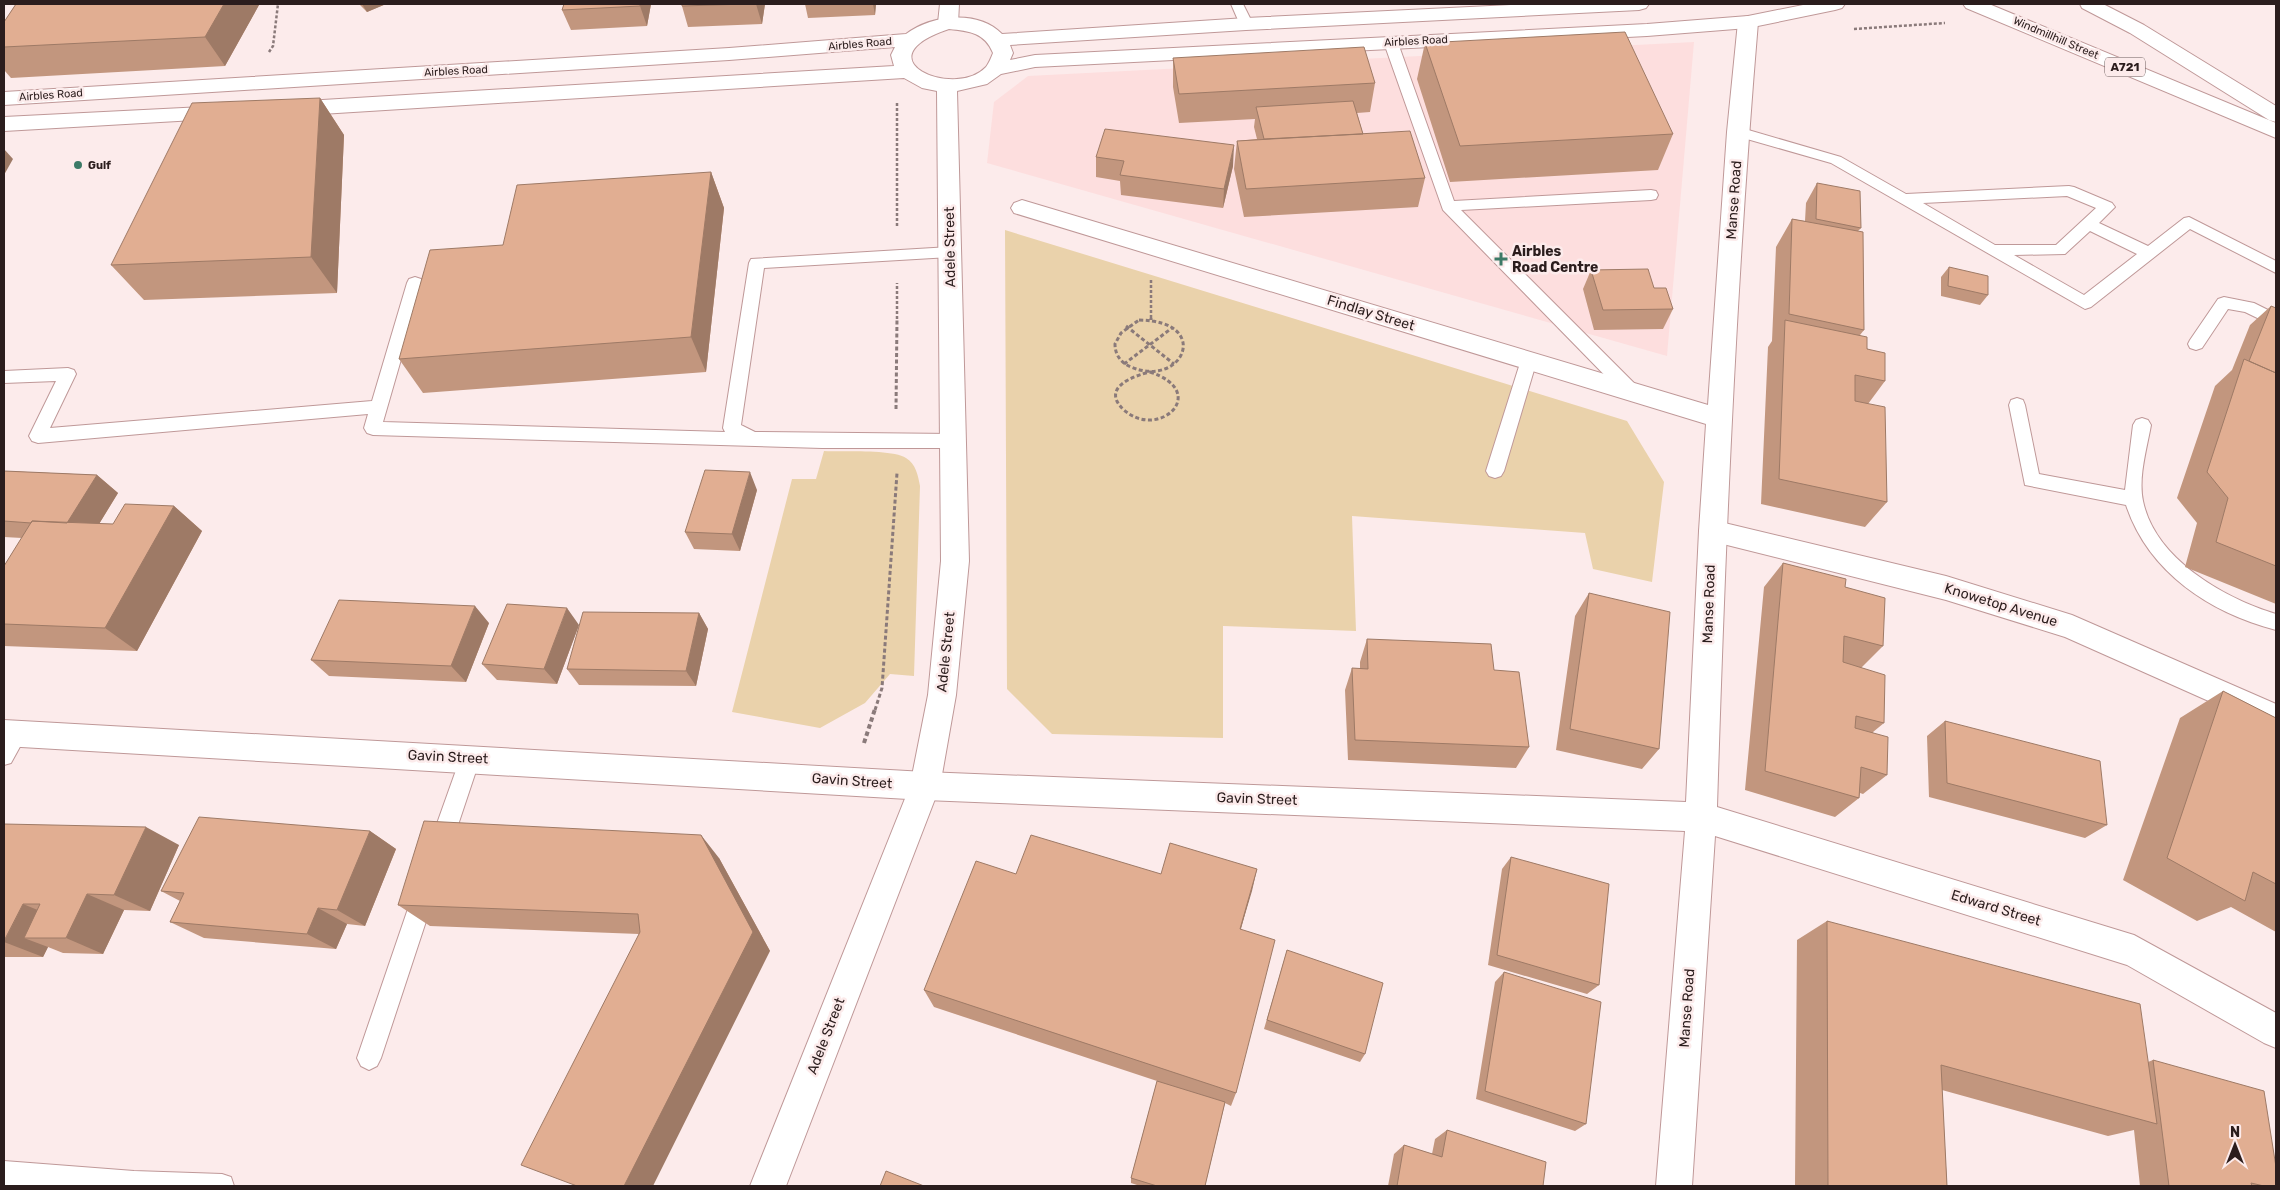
<svg xmlns="http://www.w3.org/2000/svg" width="2280" height="1190" viewBox="0 0 2280 1190" font-family="Rubik,sans-serif">
	<style>
		.built { fill: #fddede }
		.green { fill: #ead2ab }
		.lines { fill: none; stroke-linecap: round; stroke-linejoin: round }
		.lane-casing { stroke: #bf9898; stroke-width: 2 }
		.street-casing { stroke: #bf9898; stroke-width: 2 }
		.secondary-casing { stroke: #bf9898; stroke-width: 2 }
		.primary-casing { stroke: #bf9898; stroke-width: 2 }
		.path-far2 { stroke: #8a7a7a; stroke-width: 2.5; stroke-dasharray: 3 2; stroke-linecap: butt }
		.path-far1 { stroke: #8a7a7a; stroke-width: 3; stroke-dasharray: 4 2.5; stroke-linecap: butt }
		.path { stroke: #8a7a7a; stroke-width: 4; stroke-dasharray: 4.5 3; stroke-linecap: butt }
		.lane { fill: #fff; fill-rule: evenodd }
		.street { fill: #fff; fill-rule: evenodd }
		.secondary { fill: #fff; fill-rule: evenodd }
		.primary { fill: #fff; fill-rule: evenodd }
		.wall { fill: #c2967e }
		.shaded-wall { fill: #9e7a66 }
		.building { fill: #e1ae92; stroke: #9e7a66 }
		.poi-dot { fill: #3c7a67; stroke: #fcebeb; stroke-width: 2 }
		.labels { text-anchor: middle; dominant-baseline: central; stroke-width: 5; stroke-linejoin: round; paint-order: stroke }
		.far-street-label { font-size: 11px; fill: #2b1d1d; stroke: #fcebeb }
		.far-poi-label { font-size: 11px; font-weight: bold; fill: #2b1d1d; stroke: #fcebeb; text-anchor: start }
		.shield { fill: #fcebeb; stroke: #6a5b5b; stroke-width: 1 }
		.shield-label { font-size: 12px; font-weight: bold; fill: #2b1d1d }
		.street-label { font-size: 14px; fill: #2b1d1d; stroke: #fcebeb }
		.poi-label { font-size: 14px; font-weight: bold; fill: #2b1d1d; stroke: #fcebeb; text-anchor: start }
	</style>
	<rect width="100%" height="100%" fill="#fcebeb"/>
	<path class="built" d="M1694 42 1667 356 987 163 994 102 1028 76Z"/>
	<path class="green" d="M1005 230 1627 421 1664 482 1652 582 1593 569 1585 533 1352 516 1356 631 1223 626V738L1052 734 1007 689Z
		M824 451C843 452 892 449 906 458 916 464 918 476 920 486L914 676 890 674 865 703 820 728 732 712 792 479H816Z"/>
	<g class="lines">
		<g class="lane-casing">
			<path id="lane" d="M1231 4H1243L1253 24 1251 27H1241Z
				M1391 39 1398 43 1454 201 1651 190 1656 191 1658 195 1656 199 1651 200 1461 210 1636 385 1638 390 1636 395 1630 396 1624 395 1443 210 1384 43Z
				M1738 127 1841 157 1906 194 2069 186 2074 187 2112 203 2115 207 2099 223 2148 246 2184 218 2189 217 2276 261V273L2190 229 2091 307 2085 309 1831 163 1733 135 1731 132 1733 129ZM2067 196 2096 208 2056 245H1995L1923 203ZM2090 231 2137 254 2084 295 2014 255 2065 254Z
				M950 247 955 248 958 252 955 256 950 257 764 268 741 425 755 432 953 434 959 436 962 441 959 446 953 448H822L373 435 367 433 364 428 368 414 38 443 32 441 29 436 56 381 4 383V371L68 368 74 370 76 374 50 428 372 401 407 283 409 279 415 277 421 279 423 283 383 422 725 432 723 428 749 263 751 259Z
				M2224 297 2254 303 2276 314V327L2245 312 2228 309 2202 348 2196 350 2190 348 2188 344 2190 340 2218 299Z
				M1529 354 1535 356 1537 360 1504 471 1501 476 1495 478 1489 476 1486 471 1521 360 1523 356Z
				M2017 398 2023 400 2025 405 2039 474 2125 490 2133 425 2136 420 2142 418 2148 420 2151 425C2147 448 2138 477 2143 501 2155 559 2224 598 2276 614V630C2210 613 2148 572 2126 505L2025 485 2009 405 2011 400Z
				M17 725 24 728 27 734 11 763 4 765C3 750 0 731 17 725Z
				M470 750 477 752 480 759 451 846 447 853 440 856 433 853 429 846 460 759 463 752Z
				M424 883 432 887 435 894 381 1058 377 1066 369 1070 361 1066 357 1058 413 894 416 887Z
				M4 1161 134 1171 222 1174 231 1177 234 1186 4 1185Z"/>
		</g>
		<g class="street-casing">
			<path id="street" d="M940 4H959L958 23 955 27 948 29 941 27 938 23Z
				M1748 16 1755 18 1758 22C1736 284 1725 545 1717 807L2134 935 2276 1013V1048L2264 1043 2127 965 1715 836 1692 1186H1656L1685 831 925 800 4 746V720L925 772 1686 802 1699 531 1706 424 1014 213 1011 208 1014 203 1022 200 1708 405 1727 132 1738 22 1741 18Z"/>
		</g>
		<g class="secondary-casing">
			<path id="secondary" d="M1529 4H1649L1646 8 1639 10 1246 30 1010 45 1013 53 1010 60 1035 55 1647 24 1748 16 1808 4H1845L1842 8 1835 10 1748 28 1647 36 1035 67 1001 74 987 84 957 91 969 561 956 695 940 786 786 1186H750L910 786 928 695 941 561 937 91 922 88 904 78 289 116 282 114 279 109 282 104 289 102 894 66 891 55 895 47 729 60 4 105V92L729 48 906 34C931 15 978 9 1002 34L1246 18ZM949 29C970 31 985 33 993 53 991 58 989 63 986 67 955 100 859 59 949 29Z
				M223 106 230 108 233 113 230 118 4 131V117Z
				M1712 520 1946 576 2072 615 2276 704V731L2065 637 1946 600 1703 539 1699 531 1703 523Z"/>
		</g>
		<g class="primary-casing">
			<path id="primary" d="M1963 4H1989L2276 123V138L1966 8Z
				M2080 4H2103L2144 25 2276 106V122L2269 120 2130 33 2082 8Z"/>
		</g>
		<path class="path-far2" d="M1854 29 1945 23
			M269 52 273 46 278 4
			M897 103V227
			M1151 280V319
			M897 319V283"/>
		<path class="path-far1" d="M1151 318V320
			M1139 320C1213 321 1183 389 1131 367 1121 363 1115 355 1115 344L1121 333Z
			M1126 326 1174 364
			M1124 364 1172 328
			M1150 372C1211 392 1159 441 1124 410 1100 388 1133 376 1150 372Z
			M896 409 897 318
			M875 710 882 688 897 473"/>
		<path class="path" d="M864 743 875 709"/>
		<use href="#lane" class="lane"/>
		<use href="#street" class="street"/>
		<use href="#secondary" class="secondary"/>
		<use href="#primary" class="primary"/>
	</g>
	<path class="wall" d="M16 4H258L259 5 225 66 11 78 4 70V22Z
		M359 4H386L367 12Z
		M564 4H651L647 26 571 30 562 10Z
		M682 4H765L762 24 688 27 682 6Z
		M805 4H876L875 15 808 18Z
		M1425 43 1673 134 1658 170 1450 182 1417 79Z
		M1173 58 1375 83 1370 112 1357 113 1363 134 1425 178 1418 207 1244 217 1234 169 1237 141 1257 139 1254 127 1255 119 1179 123 1173 87Z
		M320 98 344 135 337 293 144 300 111 265Z
		M1096 157 1233 166 1223 208 1121 195 1120 181 1096 177Z
		M711 172 724 208 706 372 423 393 399 359 503 245Z
		M1817 183 1861 228 1858 231 1864 330 1860 335 1885 381 1868 404 1887 502 1865 527 1761 504 1768 347 1772 341 1776 247 1792 219 1805 221 1806 203Z
		M1949 267 1988 295 1980 305 1941 296V277Z
		M1591 270 1654 288 1673 309 1663 329 1594 330 1583 289Z
		M2271 306 2276 308V604L2185 567 2197 523 2177 498 2215 386 2232 370 2250 325Z
		M4 471 97 475 118 493 99 524H113L174 506 202 531 137 651 4 646V566L22 538 4 537Z
		M757 490 740 551 694 549 685 532Z
		M1783 563 1845 587 1883 646 1861 668 1884 723 1873 732 1887 775 1863 794 1860 793 1859 798 1835 817 1745 790 1764 587Z
		M1589 593 1659 749 1642 769 1556 750 1575 616Z
		M699 613 708 629 696 686 579 685 567 669Z
		M489 623 466 682 329 676 311 660Z
		M579 625 557 684 497 680 482 664Z
		M1367 639 1494 670 1529 747 1516 768 1348 760 1345 690 1352 668 1360 669V662Z
		M2223 691 2276 718V932L2231 907 2197 921 2123 880 2180 718Z
		M1945 721 2107 825 2085 838 1929 797 1927 736Z
		M4 824 179 845 150 911 124 910 103 954 63 953 48 947 43 957H4Z
		M370 831 396 849 365 926 347 924 336 949 204 938 170 922 180 901 161 891Z
		M1511 857 1599 985 1587 994 1488 965 1502 869Z
		M719 858 770 951 639 934 430 926 398 905Z
		M1257 869 1241 929 1236 1093 1231 1106 1225 1103 1205 1186H1140L1131 1183V1178L1157 1081 934 1007 924 990 1016 874H1161Z
		M1827 921 2148 1062 2153 1060 2276 1186H2140L2134 1130 2108 1136 1942 1090 1947 1186H1795L1797 940Z
		M1287 950 1365 1054 1360 1062 1264 1029Z
		M1504 972 1586 1124 1575 1131 1476 1099 1495 982Z
		M1447 1130 1543 1186H1388L1394 1154 1404 1145 1432 1154 1435 1139Z"/>
	<path class="shaded-wall" d="M224 4H258L259 5 225 66 205 37Z
		M362 4H386L367 12Z
		M640 4H651L647 26 640 6Z
		M756 4H765L762 24Z
		M873 4H876L875 15Z
		M320 98 344 135 337 293 311 257Z
		M1234 145 1233 166 1223 208 1224 189Z
		M4 149 13 159 4 175Z
		M711 172 724 208 706 372 691 337Z
		M750 472 757 490 740 551 732 534Z
		M97 475 118 493 88 542 66 524Z
		M174 506 202 531 137 651 105 628Z
		M475 606 489 623 466 682 451 666Z
		M567 608 579 625 557 684 544 669Z
		M699 613 708 629 696 686 686 671Z
		M146 827 179 845 150 911 114 895Z
		M370 831 396 849 365 926 337 910Z
		M701 835 719 858 770 951 653 1186H624Z
		M1257 869 1252 891 1235 948 1240 929Z
		M87 894 124 910 103 954 66 938Z
		M23 904 62 920 24 938 48 947 43 957 4 942Z
		M318 908 347 924 336 949 307 934Z"/>
	<path class="building" d="M16 4H224L205 37 4 47V22Z
		M564 4H640V6L562 10Z
		M682 4H746L682 6Z
		M1625 32 1673 134 1460 146 1425 43Z
		M1364 47 1375 83 1179 94 1173 58Z
		M320 98 311 257 111 265 192 103Z
		M1353 101 1363 134 1264 139 1256 107Z
		M1105 129 1234 145 1224 189 1120 175 1124 161 1096 157Z
		M1410 131 1425 178 1246 189 1237 141Z
		M711 172 691 337 399 359 430 250 503 245 517 185Z
		M1817 183 1860 191 1861 228 1816 219Z
		M1792 219 1863 232 1864 330 1789 314Z
		M1949 267 1988 276V295L1948 286Z
		M1648 269 1654 288H1666L1673 309 1603 310 1591 270Z
		M2271 306 2276 308V373L2249 361Z
		M1785 320 1867 337V349L1885 353V381L1855 375V401L1885 407 1887 502 1779 479Z
		M2244 359 2276 373V566L2216 542 2228 498 2207 472Z
		M705 470 750 472 732 534 685 532Z
		M4 471 97 475 67 523 32 521 31 523 4 521Z
		M125 504 174 506 105 628 4 624V566L32 521 113 524Z
		M1783 563 1846 579 1845 587 1885 598 1883 646 1844 636 1843 662 1885 675 1884 723 1856 716 1855 728 1888 737 1887 775 1861 767 1859 798 1765 771Z
		M1589 593 1670 612 1659 749 1570 729Z
		M339 600 475 606 451 666 311 660Z
		M507 604 567 608 544 669 482 664Z
		M583 612 699 613 686 671 567 669Z
		M1367 639 1491 644 1494 670 1519 672 1529 747 1355 740 1352 668 1368 669Z
		M2223 691 2276 718V884L2253 872 2245 901 2167 858Z
		M1945 721 2100 761 2107 825 1947 783Z
		M199 817 370 831 337 910 318 908 307 934 170 922 184 893 161 891Z
		M424 821 701 835 753 932 624 1186H577L521 1165 640 932 638 914 398 905Z
		M4 824 146 827 114 895 87 894 66 938H24L40 904H23L4 941Z
		M1031 835 1161 874 1170 843 1257 869 1240 929 1275 940 1236 1093 924 990 976 861 1016 874Z
		M1511 857 1609 884 1599 985 1497 955Z
		M1827 921 2140 1004 2157 1124 1941 1065 1947 1186H1828Z
		M1287 950 1383 983 1365 1054 1267 1020Z
		M1504 972 1601 1002 1586 1124 1485 1091Z
		M2153 1060 2264 1091 2276 1167V1186H2264L2251 1183 2252 1186H2169Z
		M1157 1081 1225 1102 1205 1186H1157L1131 1178Z
		M1447 1130 1546 1162 1543 1186H1397L1404 1145 1442 1157Z
		M886 1171 924 1186H880Z"/>
	<g class="poi-dot">
		<circle cx="78" cy="165" r="5"/>
		<path d="M1498.5 251.5h5v5h5v5h-5v5h-5v-5h-5v-5h5z"/>
	</g>
	<g class="labels">
		<g class="far-street-label">
			<text transform="translate(2056 38) rotate(23)">Windmillhill Street</text>
			<text transform="translate(1416 41) rotate(-3)">Airbles Road</text>
			<text transform="translate(860 44) rotate(-5)">Airbles Road</text>
			<text transform="translate(456 71) rotate(-3)">Airbles Road</text>
			<text transform="translate(51 95) rotate(-4)">Airbles Road</text>
		</g>
		<g class="far-poi-label">
			<text x="88" y="165">Gulf</text>
		</g>
		<rect class="shield" x="2105" y="57.5" width="40" height="19" rx="4"/>
		<g class="shield-label">
			<text x="2125" y="67">A721</text>
		</g>
		<g class="street-label">
			<text transform="translate(1734 200) rotate(-86)">Manse Road</text>
			<text transform="translate(950 247) rotate(-91)">Adele Street</text>
			<text transform="translate(1371 313) rotate(17)">Findlay Street</text>
			<text transform="translate(1709 604) rotate(-88)">Manse Road</text>
			<text transform="translate(2001 605) rotate(17)">Knowetop Avenue</text>
			<text transform="translate(946 652) rotate(-84)">Adele Street</text>
			<text transform="translate(448 757) rotate(3)">Gavin Street</text>
			<text transform="translate(852 781) rotate(4)">Gavin Street</text>
			<text transform="translate(1257 799) rotate(2)">Gavin Street</text>
			<text transform="translate(1996 908) rotate(17)">Edward Street</text>
			<text transform="translate(1687 1008) rotate(-86)">Manse Road</text>
			<text transform="translate(826 1036) rotate(-69)">Adele Street</text>
		</g>
		<g class="poi-label">
			<text x="1512" y="251">Airbles<tspan x="1512" dy="16">Road Centre</tspan></text>
		</g>
	</g>
	<rect width="2280" height="1190" fill="none" stroke="#2b1d1d" stroke-width="10"/>
	<g transform="translate(2235 1145)" stroke="#fcebeb" stroke-width="4" paint-order="stroke">
	<path d="M0-4L9 19L0 12L-9 19Z" fill="#2b1d1d"/>
	<text y="-8" font-size="14" font-weight="bold" text-anchor="middle" fill="#2b1d1d">N</text>
	</g>
</svg>
